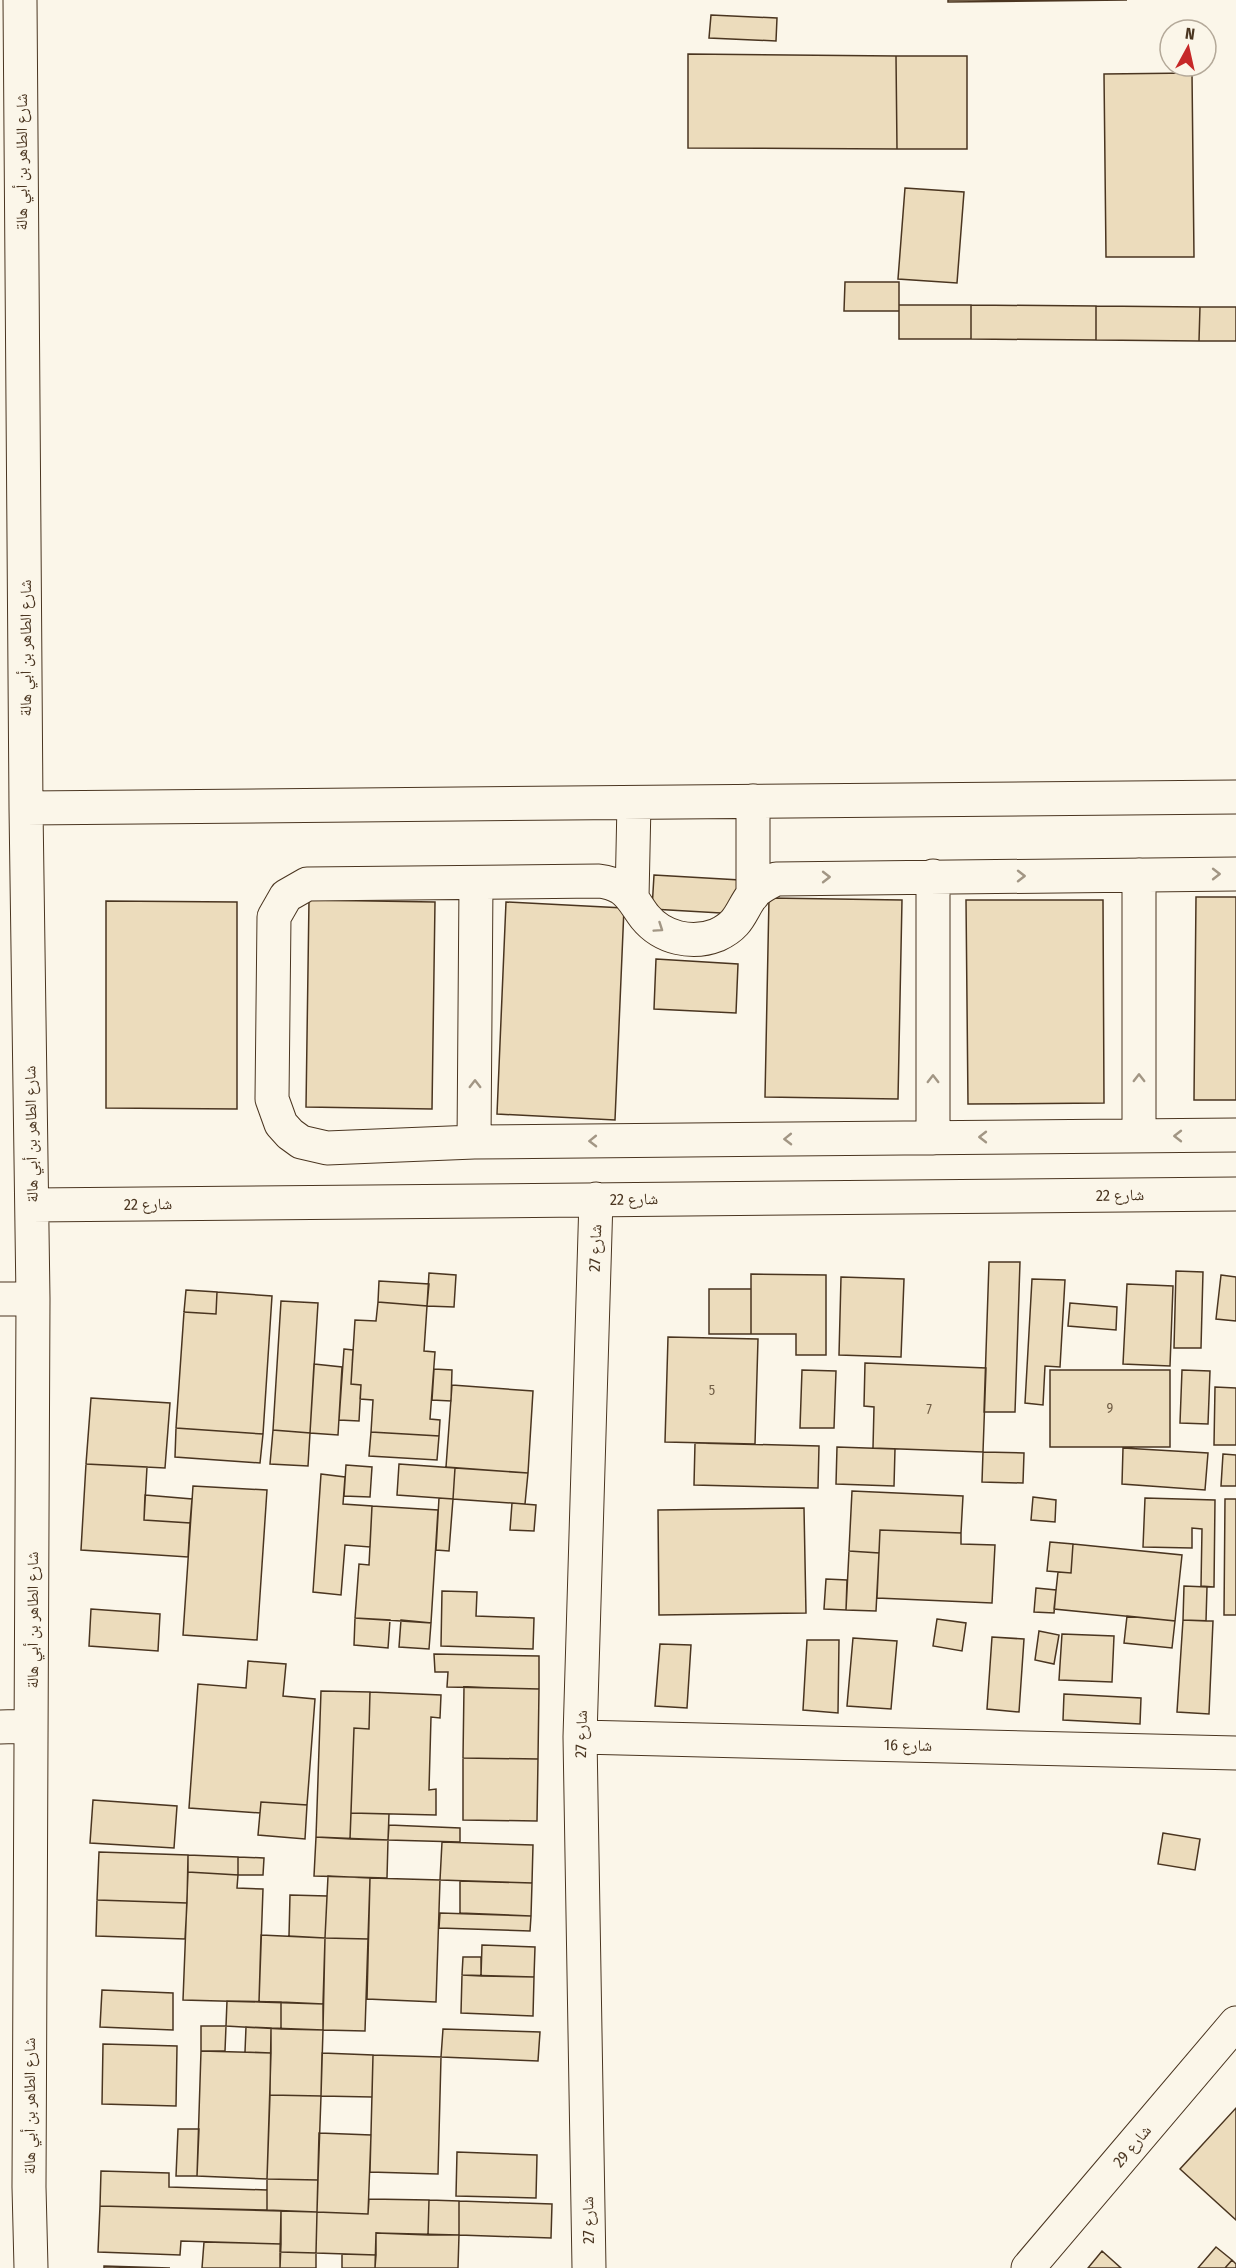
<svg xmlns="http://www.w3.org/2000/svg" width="1236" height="2268" viewBox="0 0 1236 2268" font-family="'Fira Sans Condensed','Noto Naskh Arabic',sans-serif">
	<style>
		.building { fill: #ecdcbc; stroke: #4a3520; stroke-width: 1.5 }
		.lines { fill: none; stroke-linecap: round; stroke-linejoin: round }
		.minor-casing { stroke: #4a3520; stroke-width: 35 }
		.minor { stroke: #fbf6e9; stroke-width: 33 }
		.oneway { stroke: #a29684 }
		.labels { text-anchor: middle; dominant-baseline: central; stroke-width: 4.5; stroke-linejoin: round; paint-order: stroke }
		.number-label { font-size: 14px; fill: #725f47 }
		.street-label { font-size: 16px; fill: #4a3520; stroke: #fbf6e9 }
	</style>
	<rect width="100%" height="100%" fill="#fbf6e9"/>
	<path class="building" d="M948 0H1127L948 2Z
		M711 15 777 18 776 41 709 38Z
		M688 54 896 56 897 149 688 148Z
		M896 56H967V149H897Z
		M1192 73 1194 257H1106L1104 74Z
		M905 188 964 192 957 283 898 279Z
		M845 282H899V311H844Z
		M899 305H971V339H899Z
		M971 305 1096 306V340L971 339Z
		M1096 306 1200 307 1199 341 1096 340Z
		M1200 307H1236V341H1199Z
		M654 875 740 880 738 914 652 909Z
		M1196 897H1236V1100H1194Z
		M769 898 902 900 898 1099 765 1097Z
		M309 900 435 902 432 1109 306 1107Z
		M966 900H1103L1104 1103 968 1104Z
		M106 901 237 902V1109L106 1108Z
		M506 902 624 908 615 1120 497 1114Z
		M656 959 738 964 736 1013 654 1009Z
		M989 1262H1020L1015 1412H984Z
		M1176 1271 1203 1272 1201 1348H1174Z
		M429 1273 456 1275 454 1307 427 1306Z
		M751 1274 826 1275V1355H796V1334H751Z
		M1221 1275 1236 1277V1321L1216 1319Z
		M841 1277 904 1279 901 1357 839 1355Z
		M1032 1279 1065 1280 1060 1367 1045 1366 1043 1405 1025 1403Z
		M379 1281 429 1284 427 1306 378 1302Z
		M1127 1284 1173 1286 1170 1366 1123 1364Z
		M709 1289H751V1334H709Z
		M186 1290 217 1292 216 1314 184 1312Z
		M217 1292 272 1296 263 1434 176 1428 184 1312 216 1314Z
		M281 1301 318 1303 310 1433 273 1430Z
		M378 1302 427 1306 424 1351 435 1352 430 1419 440 1420 439 1436 371 1432 373 1400 360 1399 361 1385 351 1384 355 1320 376 1321Z
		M1070 1303 1117 1307 1116 1330 1068 1326Z
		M668 1337 758 1339 755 1444 665 1442Z
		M344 1349 353 1350 351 1384 361 1385 359 1421 339 1420Z
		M865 1363 986 1368 983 1452 873 1448 874 1407 864 1406Z
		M314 1364 342 1367 338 1435 310 1433Z
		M434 1369 452 1370 451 1401 432 1400Z
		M802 1370 836 1371 834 1428H800Z
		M1050 1370H1170V1447H1050Z
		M1182 1370 1210 1371 1208 1424 1180 1423Z
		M452 1385 533 1391 528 1473 446 1467Z
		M1215 1387 1236 1388V1445H1214Z
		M91 1398 170 1403 165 1468 86 1464Z
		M176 1428 263 1434 260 1463 175 1457Z
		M273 1430 310 1433 308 1466 270 1464Z
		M371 1432 439 1436 437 1460 369 1456Z
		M695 1443 819 1446 818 1488 694 1485Z
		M837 1447 895 1449 894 1486 836 1484Z
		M1123 1448 1208 1453 1205 1490 1122 1484Z
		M983 1452 1024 1453 1023 1483 982 1482Z
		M1223 1454 1236 1455V1486H1221Z
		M86 1464 147 1467 144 1520 190 1523 188 1557 81 1550Z
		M399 1464 455 1468 453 1499 397 1495Z
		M346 1465 372 1467 370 1497 344 1496Z
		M455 1468 528 1473 525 1504 453 1499Z
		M321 1474 345 1477 343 1504 372 1506 370 1547 345 1545 341 1595 313 1592Z
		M193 1486 267 1490 257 1640 183 1635Z
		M852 1491 963 1496 961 1533 880 1530 879 1553 849 1551Z
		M145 1495 192 1499 190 1523 144 1520Z
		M1033 1497 1056 1500 1055 1522 1031 1520Z
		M439 1498 453 1499 449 1551 436 1550Z
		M1145 1498 1215 1500 1214 1587 1201 1586 1202 1529 1192 1528V1548L1143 1547Z
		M1225 1499H1236V1615H1224Z
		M512 1503 536 1505 534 1531 510 1530Z
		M372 1506 438 1510 431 1623 355 1618 359 1564 369 1565Z
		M804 1508 806 1613 659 1615 658 1510Z
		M880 1530 961 1533V1544L995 1545 992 1603 877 1598Z
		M1050 1542 1073 1544 1071 1573 1047 1571Z
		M1073 1544 1182 1555 1175 1621 1054 1609 1058 1572 1071 1573Z
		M849 1551 879 1553 876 1611 846 1610Z
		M826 1579 847 1580 846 1610 824 1609Z
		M1184 1586 1207 1587 1206 1621 1183 1620Z
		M1036 1588 1056 1590 1054 1613 1034 1612Z
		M442 1591 477 1592 476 1616 534 1618 533 1649 441 1646Z
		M91 1609 160 1614 158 1651 89 1646Z
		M1127 1616 1175 1621 1172 1648 1124 1643Z
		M355 1618 390 1620 388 1648 354 1645Z
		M937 1619 966 1623 962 1651 933 1646Z
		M401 1620 431 1623 429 1649 399 1647Z
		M1183 1620 1213 1621 1209 1714 1177 1712Z
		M1039 1631 1059 1635 1054 1664 1035 1660Z
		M1062 1634 1114 1636 1112 1682 1059 1680Z
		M992 1637 1024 1639 1019 1712 987 1709Z
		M853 1638 897 1641 891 1709 847 1706Z
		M807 1640H839L838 1713 803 1710Z
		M660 1644 691 1645 687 1708 655 1706Z
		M434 1654 539 1656V1689L447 1687 448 1672H435Z
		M248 1661 286 1664 283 1696 315 1699 307 1805 261 1802 260 1813 189 1808 198 1684 246 1688Z
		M464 1687 539 1689 538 1759 463 1758Z
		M321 1691 370 1692 369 1729 354 1728 350 1839 316 1837Z
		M370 1692 441 1695 440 1718 431 1717 429 1790 436 1789V1815L351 1813 354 1728 369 1729Z
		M1064 1694 1141 1698 1140 1724 1063 1720Z
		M463 1758 538 1759 537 1821 463 1820Z
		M93 1800 177 1806 174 1848 90 1843Z
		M261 1802 307 1805 305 1839 258 1835Z
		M351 1813 389 1814 388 1840 350 1839Z
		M389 1825 460 1828V1842L388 1840Z
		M1163 1833 1200 1839 1195 1870 1158 1864Z
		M316 1837 388 1840 387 1878 314 1876Z
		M442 1842 533 1845 532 1883 440 1880Z
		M99 1852 188 1855 187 1903 97 1900Z
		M188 1855 238 1857V1875L188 1872Z
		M238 1857 264 1858 263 1875H238Z
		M188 1872 238 1875 237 1888 263 1889 259 2002 183 2000Z
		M328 1876 370 1878 368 1939 325 1938Z
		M370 1878 440 1880 436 2002 367 1999Z
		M460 1881 532 1883 531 1916 460 1913Z
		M290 1895 327 1896 325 1938 289 1936Z
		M97 1900 187 1903 185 1939 96 1936Z
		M440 1913 531 1916 530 1931 439 1928Z
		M261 1935 325 1938 323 2004 259 2002Z
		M325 1938 368 1939 365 2031 323 2030Z
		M482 1945 535 1947 534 1977 481 1976Z
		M463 1957H481V1976L462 1975Z
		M462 1975 534 1977 533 2016 461 2013Z
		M102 1990 173 1993V2030L100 2027Z
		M227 2001 281 2002V2029L226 2026Z
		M281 2002 323 2004V2030L281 2029Z
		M201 2026H226L225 2051H201Z
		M246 2027 271 2028V2053L245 2052Z
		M271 2028 323 2030 321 2096 270 2095Z
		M443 2029 540 2032 538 2061 441 2057Z
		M103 2044 177 2046 176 2106 102 2104Z
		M201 2051 271 2053 267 2179 197 2176Z
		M322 2053 373 2055 372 2097 321 2096Z
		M373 2055 441 2057 438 2174 370 2172Z
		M270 2095 321 2096 318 2180 267 2179Z
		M1236 2108V2220L1180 2169Z
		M178 2129H199L197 2176H176Z
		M319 2133 371 2135 368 2214 317 2212Z
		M457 2152 537 2155 536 2198 456 2196Z
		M101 2171 169 2173V2187L267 2190V2210L100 2206Z
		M267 2179 318 2180 317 2212 267 2210Z
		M369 2199 429 2200 428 2235 376 2233V2255L316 2253 317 2212 368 2214Z
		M429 2200 459 2201V2235H428Z
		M459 2201 552 2204 551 2238 459 2235Z
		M100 2206 281 2211V2244L181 2241 180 2255 98 2252Z
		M281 2211 317 2212 316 2253 280 2252Z
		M376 2233 459 2235 458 2268H375Z
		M204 2242 281 2244 280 2268H202Z
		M1216 2247 1232 2260 1225 2268H1198Z
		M1102 2251 1121 2268H1088Z
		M280 2252 316 2253V2268H280Z
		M342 2254 376 2255 375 2268H342Z
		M1232 2260 1236 2264V2268H1225Z
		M104 2266 170 2268H104Z"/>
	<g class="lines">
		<g class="minor-casing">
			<path id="minor" d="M20 0 26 808 33 1299 29 2187 31 2268
				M753 801V895
				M26 808 1236 797
				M1236 874 776 879C768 883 759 887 753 894 740 911 741 924 717 935 692 945 662 938 645 917 637 907 632 895 621 888 614 884 607 882 599 881L307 884 286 896 274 917 272 1099 281 1124 290 1134 301 1142 327 1148 474 1142 1236 1135
				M632 898 634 803
				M1139 1136V875
				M933 1138V876
				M474 1142 476 883
				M32 1205 1236 1194
				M0 1299H33
				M0 1727 31 1726
				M580 1737 1236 1753
				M589 2268 580 1737 596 1199
				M1028 2268 1236 2023"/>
		</g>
		<use href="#minor" class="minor"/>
	</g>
	<defs><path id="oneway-chevron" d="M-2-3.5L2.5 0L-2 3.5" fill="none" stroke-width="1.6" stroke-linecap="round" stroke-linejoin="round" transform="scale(1.5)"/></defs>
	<g class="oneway">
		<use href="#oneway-chevron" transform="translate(1216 874)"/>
		<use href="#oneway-chevron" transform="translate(1021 876)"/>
		<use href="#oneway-chevron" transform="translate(826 877)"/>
		<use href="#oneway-chevron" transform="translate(659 928) rotate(34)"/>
		<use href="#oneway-chevron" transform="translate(1139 1078) rotate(-90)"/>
		<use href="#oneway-chevron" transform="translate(933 1079) rotate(-90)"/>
		<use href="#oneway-chevron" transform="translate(475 1084) rotate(-90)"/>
		<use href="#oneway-chevron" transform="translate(1178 1136) rotate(180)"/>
		<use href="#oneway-chevron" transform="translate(983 1137) rotate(180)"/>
		<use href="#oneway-chevron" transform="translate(788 1139) rotate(179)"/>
		<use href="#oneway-chevron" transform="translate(593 1141) rotate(179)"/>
	</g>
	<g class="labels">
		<g class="number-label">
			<text x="712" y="1390">5</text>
			<text x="1110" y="1408">9</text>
			<text x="929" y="1409">7</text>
		</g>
		<g class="street-label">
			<text transform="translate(21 162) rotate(-90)">شارع الطاهر بن أبي هالة</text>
			<text transform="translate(25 648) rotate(-90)">شارع الطاهر بن أبي هالة</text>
			<text transform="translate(31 1134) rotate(-91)">شارع الطاهر بن أبي هالة</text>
			<text transform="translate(1120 1195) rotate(-1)">شارع 22</text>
			<text transform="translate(634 1199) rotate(-1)">شارع 22</text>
			<text transform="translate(148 1204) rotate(-1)">شارع 22</text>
			<text transform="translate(595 1248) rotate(-88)">شارع 27</text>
			<text transform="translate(32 1620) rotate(-90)">شارع الطاهر بن أبي هالة</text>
			<text transform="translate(581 1734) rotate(-89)">شارع 27</text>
			<text transform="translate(908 1745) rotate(1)">شارع 16</text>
			<text transform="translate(29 2106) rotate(-90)">شارع الطاهر بن أبي هالة</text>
			<text transform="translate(1132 2146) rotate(-50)">شارع 29</text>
			<text transform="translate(588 2220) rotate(-91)">شارع 27</text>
		</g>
	</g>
	<g transform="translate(1188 48) rotate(8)"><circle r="28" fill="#fbf6e9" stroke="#b4a999" stroke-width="1.5"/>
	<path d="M0-4.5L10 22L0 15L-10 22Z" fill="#c62828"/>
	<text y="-9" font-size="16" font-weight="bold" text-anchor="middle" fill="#4a3520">N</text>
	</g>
</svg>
